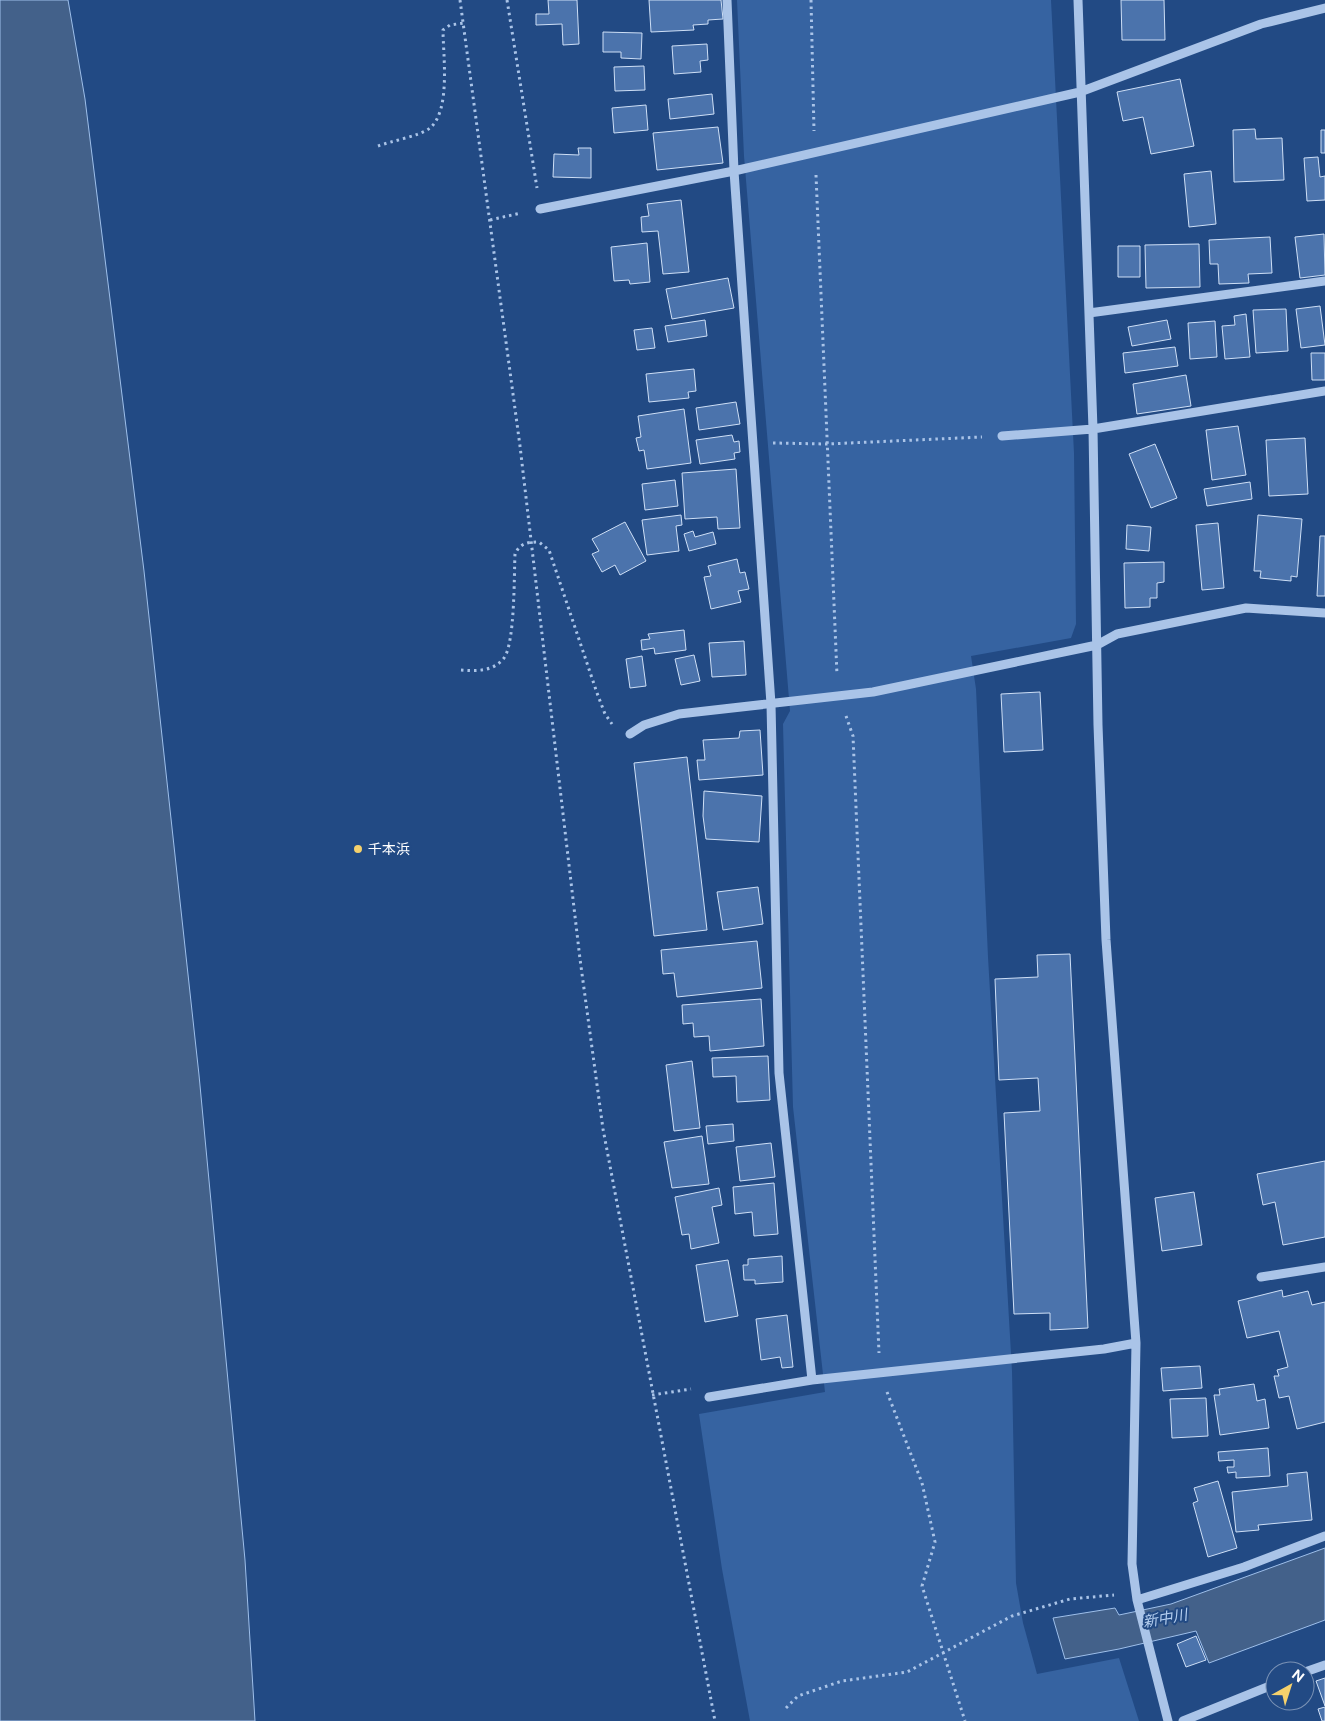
<svg xmlns="http://www.w3.org/2000/svg" width="1325" height="1721" viewBox="0 0 1325 1721" font-family="'Public Sans','Noto Sans JP',sans-serif">
	<style>
		.green { fill: #3663a1 }
		.water { fill: #43618a; stroke: #9ebfea }
		.building { fill: #4b73ac; stroke: #cedff6 }
		.lines { fill: none; stroke-linecap: round; stroke-linejoin: round }
		.path { stroke: #aac4e8; stroke-width: 3; stroke-dasharray: 2.5 4; stroke-linecap: butt }
		.minor { stroke: #aac4e8; stroke-width: 9 }
		.poi-dot { fill: #f5d16c; stroke: #224a84; stroke-width: 2 }
		.labels { text-anchor: middle; dominant-baseline: central; stroke-width: 4; stroke-linejoin: round; paint-order: stroke }
		.poi-label { font-size: 14px; fill: #fff; stroke: #224a84; text-anchor: start }
		.water-label { font-size: 15px; font-style: italic; fill: #b5cff0; stroke: #224a84 }
	</style>
	<rect width="100%" height="100%" fill="#224a84"/>
	<path class="green" d="M737 0H1051L1074 453 1076 624 1071 638 971 656 976 689 988 957 1012 1371 1016 1583 1023 1623 1037 1674 1119 1658 1139 1721H750L722 1569 699 1414 825 1392 793 1107 783 724 790 711 744 156Z"/>
	<path class="water" d="M0 0H68L85 99 144 571 199 1075 245 1560 255 1721H0Z
		M1325 1548V1620L1209 1663 1196 1631 1119 1649 1065 1659 1053 1618 1115 1608 1119 1615 1171 1604Z"/>
	<path class="building" d="M548 0H577L579 44 563 45 562 24 536 25V14H549Z
		M649 0H721L723 19 708 20V24L693 25 694 30 651 32Z
		M1121 0H1164L1165 40H1122Z
		M603 32 642 33 641 59 621 58V52H603Z
		M707 44 708 60 700 61 701 72 674 74 672 46Z
		M644 66 645 90 615 91 614 67Z
		M1180 79 1194 146 1151 154 1143 117 1123 121 1117 92Z
		M712 94 714 114 670 119 668 99Z
		M646 105 648 130 614 133 612 108Z
		M718 127 723 163 657 170 653 133Z
		M1255 129 1256 139 1282 138 1284 180 1234 182 1233 130Z
		M1321 130H1325V153H1321Z
		M578 148H591V178L553 177 554 154 579 155Z
		M1318 157 1320 177 1325 176V200L1307 201 1304 158Z
		M1211 171 1216 224 1189 227 1184 174Z
		M681 200 689 272 663 274 658 231 642 232 641 217 649 216 647 204Z
		M1324 234 1325 275 1300 278 1295 237Z
		M1270 237 1272 273 1248 274 1249 283 1219 284 1218 264H1210L1209 240Z
		M647 243 650 282 630 284 629 280 614 281 611 247Z
		M1199 244 1200 287 1146 288 1145 245Z
		M1118 246H1140V277H1118Z
		M728 278 734 308 672 319 666 289Z
		M1320 306 1325 345 1301 348 1296 309Z
		M1286 309 1288 351 1256 353 1253 310Z
		M1246 314 1250 357 1225 359 1222 326 1235 325 1234 316Z
		M705 320 707 336 668 342 665 326Z
		M1167 320 1171 339 1132 346 1128 327Z
		M1215 321 1217 357 1190 359 1188 323Z
		M652 328 655 348 637 350 634 330Z
		M1175 347 1178 366 1125 373 1123 353Z
		M1311 353H1325V380H1312Z
		M694 369 696 391 688 392 689 398 649 402 646 374Z
		M1186 375 1191 406 1137 414 1133 384Z
		M736 402 740 424 699 430 696 408Z
		M684 409 691 463 647 469 644 450 639 451 636 438 641 437 638 416Z
		M1238 426 1246 475 1212 480 1206 430Z
		M732 435 734 442 739 441 740 452 734 453 735 459 700 464 696 440Z
		M1305 438 1308 494 1269 496 1266 440Z
		M1155 444 1177 498 1151 508 1129 454Z
		M736 469 740 528 718 529 717 517 685 519 682 473Z
		M675 480 678 506 645 510 642 484Z
		M1250 482 1252 499 1207 506 1204 489Z
		M681 515 682 525 676 526 679 551 647 555 642 520Z
		M1258 515 1302 519 1297 577 1291 576V581L1260 578 1261 571H1254Z
		M625 522 646 561 620 575 615 565 602 572 592 554 599 551 592 539Z
		M1218 523 1224 588 1202 590 1196 525Z
		M1127 525 1151 527 1149 551 1126 549Z
		M693 531 695 537 713 532 716 544 689 551 684 534Z
		M1320 536H1325V596H1317Z
		M737 559 740 573 745 572 749 589 738 591 741 602 711 609 704 577 711 576 708 566Z
		M1164 562V582L1157 583V598H1150V607L1125 608 1124 563Z
		M684 630 686 650 655 654 654 648 642 650 641 640 650 639 648 634Z
		M744 641 746 675 712 677 709 643Z
		M694 655 700 681 681 685 675 659Z
		M642 656 646 686 630 688 626 659Z
		M1040 692 1043 750 1004 752 1001 694Z
		M760 730 763 775 699 780 697 760H705L703 740 739 738 740 731Z
		M687 757 707 930 654 936 634 763Z
		M704 791 762 796 759 842 706 839 703 816Z
		M758 887 763 924 723 930 717 892Z
		M757 941 762 988 677 997 674 973 663 974 661 950Z
		M1070 954 1088 1328 1050 1330V1313L1014 1314 1004 1113 1040 1111 1038 1078 999 1080 995 979 1038 977 1037 955Z
		M761 999 764 1046 710 1051 709 1036 694 1037 693 1023 683 1024 682 1005Z
		M768 1056 770 1100 737 1102 736 1076 713 1077 712 1058Z
		M692 1061 700 1128 674 1131 666 1065Z
		M733 1124 734 1141 708 1144 706 1126Z
		M702 1136 709 1184 672 1188 664 1142Z
		M771 1143 775 1177 740 1181 736 1147Z
		M1325 1161V1237L1283 1245 1275 1202 1263 1205 1257 1174Z
		M774 1183 778 1234 754 1236 752 1212 735 1214 733 1187Z
		M719 1188 722 1205 712 1207 719 1243 691 1249 689 1234 682 1235 675 1197Z
		M1194 1192 1202 1245 1162 1251 1155 1198Z
		M782 1256 783 1282 755 1284V1280H744L743 1265H748V1259Z
		M728 1260 738 1316 705 1322 696 1265Z
		M1282 1290 1283 1297 1308 1291 1312 1305 1325 1302V1422L1297 1429 1289 1396 1279 1398 1274 1376H1279L1277 1370 1288 1367 1279 1331 1247 1338 1238 1301Z
		M787 1315 793 1367 782 1368 780 1357 761 1360 756 1319Z
		M1200 1366 1202 1388 1163 1391 1161 1368Z
		M1254 1384 1257 1401 1265 1399 1269 1428 1220 1435 1214 1395H1220L1219 1389Z
		M1206 1398 1208 1436 1172 1438 1170 1399Z
		M1268 1448 1270 1476 1236 1478V1472L1228 1473 1227 1467H1234V1460L1219 1461 1218 1452Z
		M1307 1472 1312 1520 1258 1525 1259 1530 1236 1532 1232 1492 1288 1486 1287 1474Z
		M1218 1481 1237 1548 1208 1557 1193 1503 1198 1501 1194 1488Z
		M1196 1636 1206 1660 1186 1667 1177 1644Z
		M1325 1678V1706L1316 1681Z
		M1325 1707V1721H1322L1318 1709Z"/>
	<g class="lines">
		<path class="path" d="M460 0 520 446 580 959 603 1129 715 1721
			M507 0 537 188
			M811 0 814 131
			M378 146C391 141 420 136 430 128 451 110 443 55 443 30L450 25 464 23
			M816 175 837 675
			M490 220 521 213
			M773 443 827 444 982 437
			M461 670C476 671 493 672 504 658 515 643 514 575 515 554 520 543 528 542 539 542L549 550 597 693 605 714 612 724
			M846 716 853 736 879 1353
			M887 1392 922 1483 935 1542 922 1586 965 1721
			M652 1395 691 1389
			M786 1708 798 1696 842 1681 907 1672 1012 1616 1070 1599 1114 1595"/>
		<path class="minor" d="M727 0 734 171 771 704 779 1073 812 1380 1104 1349 1136 1343
			M1078 0 1093 429 1098 725 1106 940 1136 1343 1132 1564 1137 1600 1168 1721
			M540 209 734 171 1080 92 1261 24 1325 8
			M1089 313 1325 281
			M1002 436 1093 429 1325 391
			M630 734 644 725 679 714 873 692 1097 645 1117 634 1246 608 1325 613
			M1261 1277 1325 1267
			M709 1397 812 1380
			M1137 1600 1244 1567 1325 1536
			M1305 1672 1325 1665
			M1183 1721 1275 1684"/>
	</g>
	<circle class="poi-dot" cx="358" cy="849" r="5"/>
	<g class="labels">
		<g class="poi-label">
			<text x="368" y="849">千本浜</text>
		</g>
		<g class="water-label">
			<text transform="translate(1165 1618) rotate(-10)">新中川</text>
		</g>
	</g>
	<g transform="translate(1290 1686) rotate(39)"><circle r="24" fill="#224a84" stroke="#7a92b5"/>
	<path d="M0-4L9 19L0 12L-9 19Z" fill="#f5d16c"/>
	<text y="-8" font-size="14" font-weight="bold" text-anchor="middle" fill="#ffffff">N</text>
	</g>
</svg>
